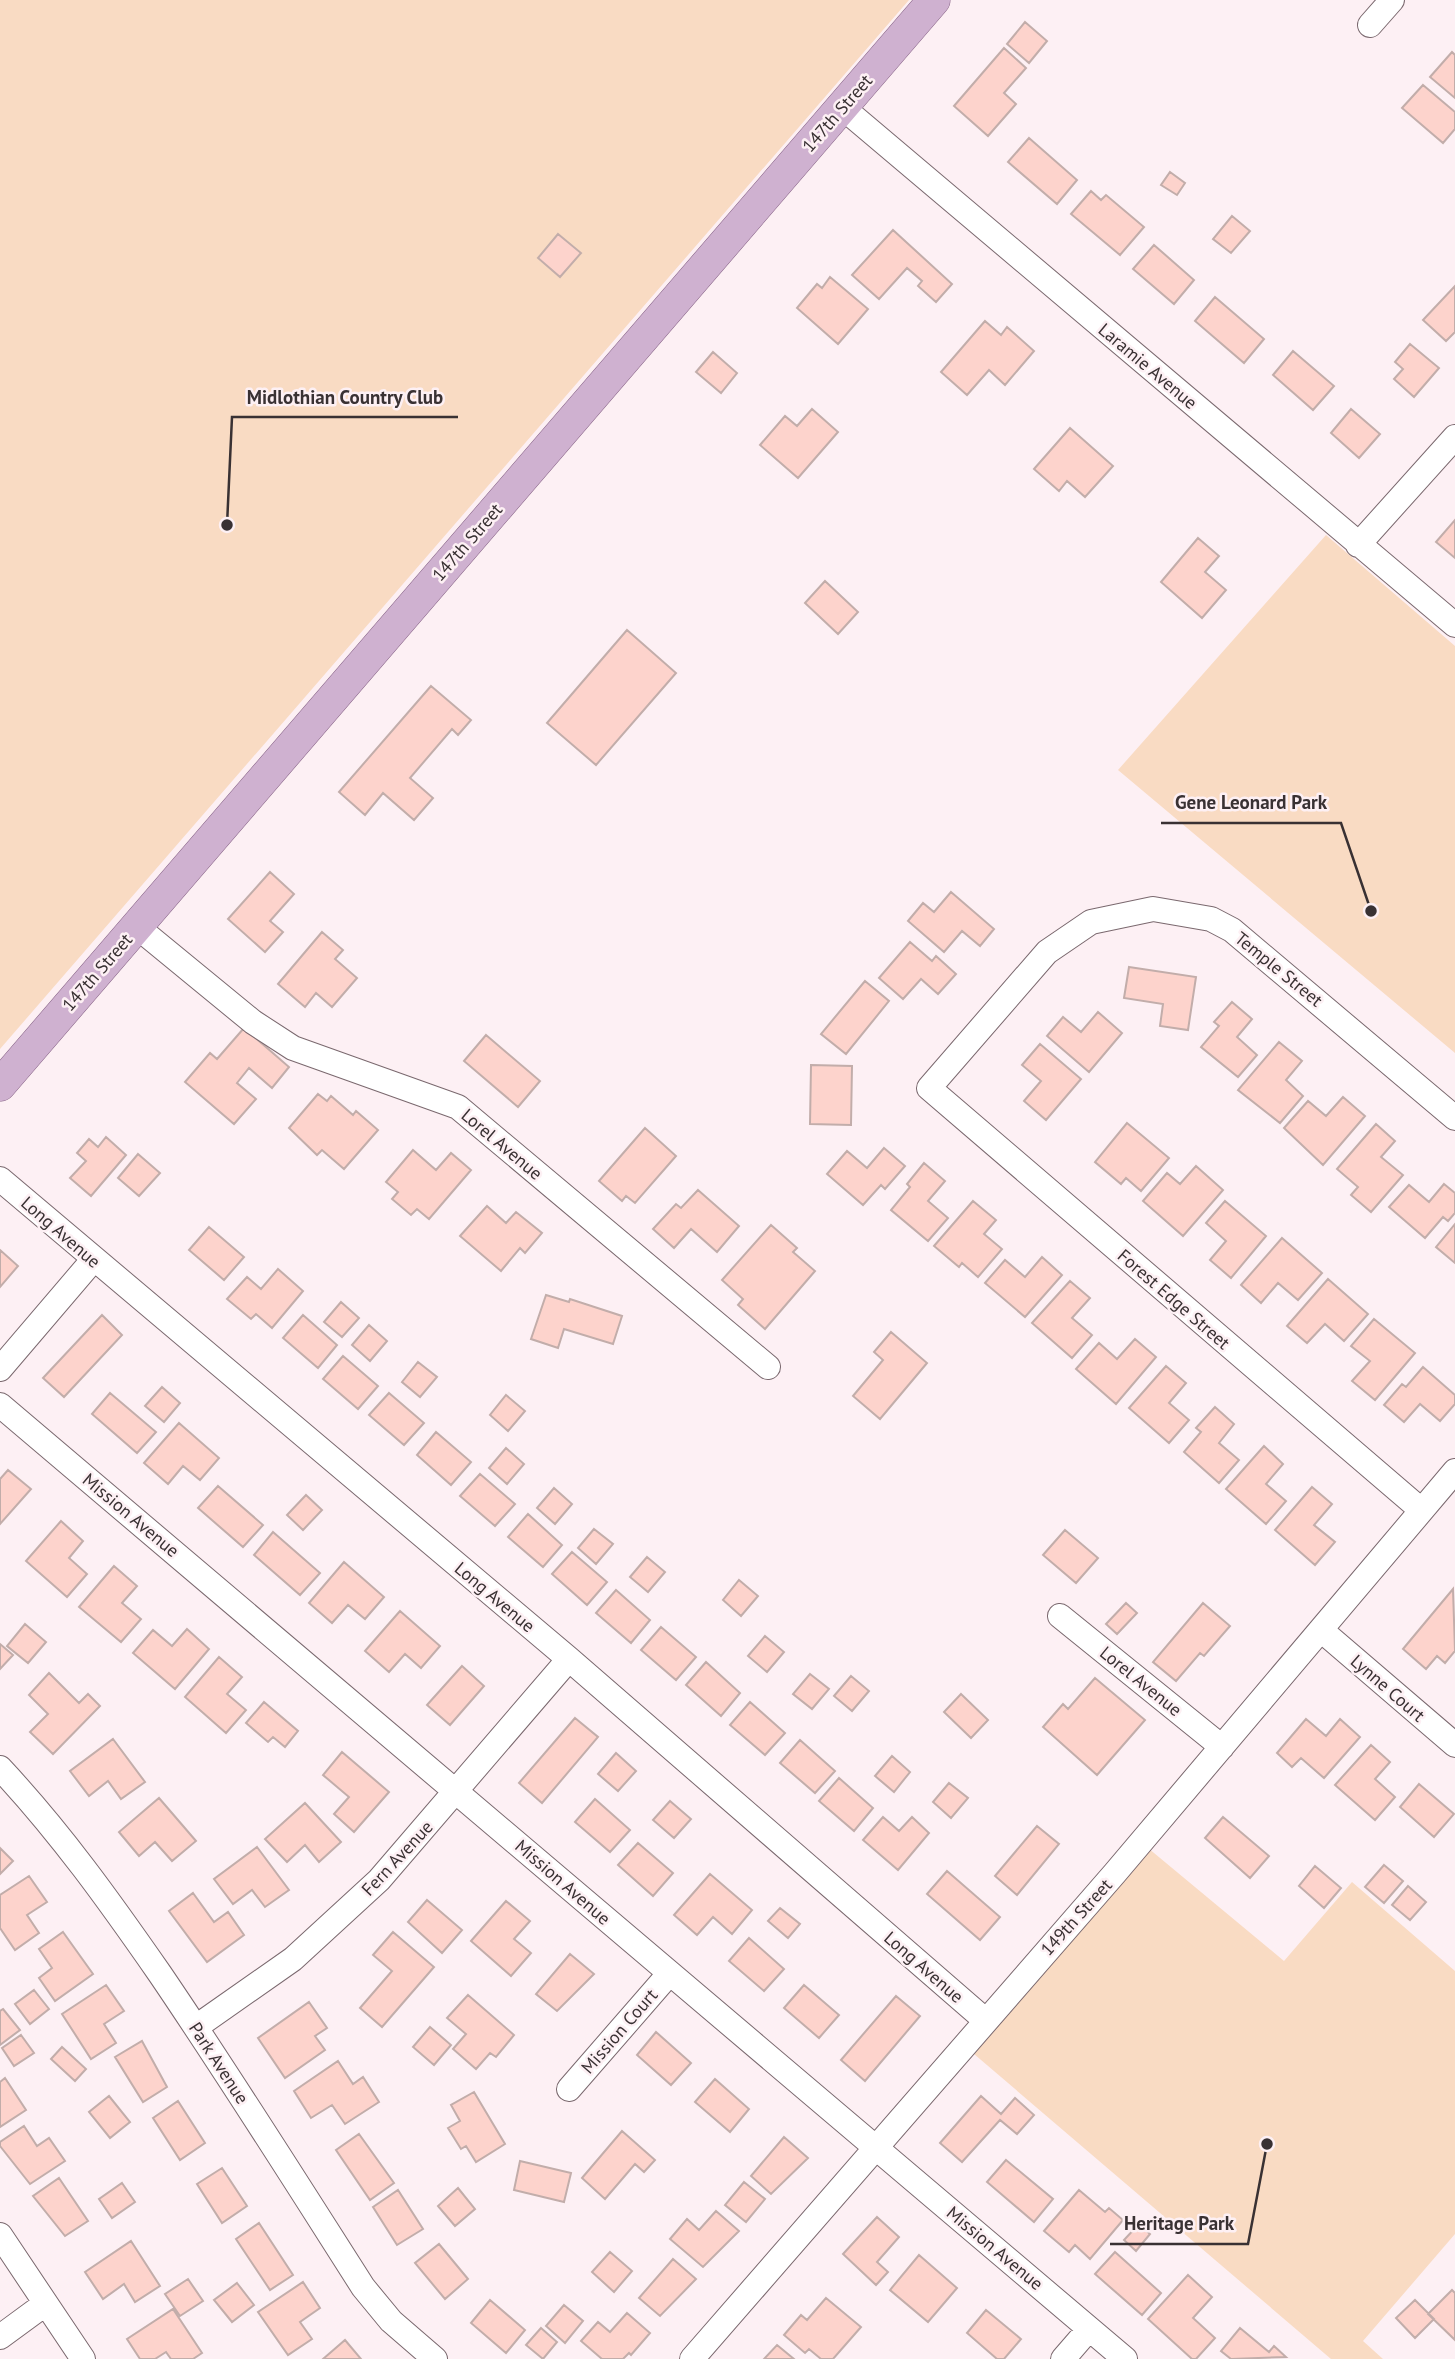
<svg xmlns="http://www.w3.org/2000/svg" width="1455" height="2359" viewBox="0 0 1455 2359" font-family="'PT Sans',sans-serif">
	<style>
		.green { fill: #f9dbc3 }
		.building { fill: #fdd3cc; stroke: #c2adaa; stroke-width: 2 }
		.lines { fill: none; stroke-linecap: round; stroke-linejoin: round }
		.minor-casing { stroke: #7a686e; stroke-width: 26 }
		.major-casing { stroke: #866285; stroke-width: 33 }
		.minor { stroke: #fff; stroke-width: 24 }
		.major { stroke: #cfb1d0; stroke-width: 32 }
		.labels { text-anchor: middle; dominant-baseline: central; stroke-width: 5; stroke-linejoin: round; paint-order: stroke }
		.street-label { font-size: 18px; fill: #393133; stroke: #fdf0f4 }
		.leader { fill: none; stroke: #393133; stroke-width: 2.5 }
		.callout-dot { fill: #393133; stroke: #fdf0f4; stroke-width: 2.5 }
		.callout-label { font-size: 19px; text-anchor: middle; font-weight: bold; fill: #393133; stroke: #fdf0f4; stroke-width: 5; stroke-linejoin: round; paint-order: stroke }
	</style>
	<rect width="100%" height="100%" fill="#fdf0f4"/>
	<path class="green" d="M0 0H909L0 1049Z
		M1326 535 1455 646V1053L1118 770Z
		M1148 1848 1284 1961 1352 1882 1455 1971V2234L1363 2341 1383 2359H1331L974 2054Z"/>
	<path class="building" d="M1025 22 1047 41 1029 63 1007 44Z
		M1004 48 1026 68 1004 93 1016 104 988 136 954 106Z
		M1452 52 1455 55V98L1430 77Z
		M1423 85 1455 112V129L1443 143 1402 108Z
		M1029 138 1077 180 1057 204 1008 162Z
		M1170 172 1185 183 1177 195 1161 185Z
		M1091 191 1101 200 1106 195 1144 227 1120 255 1071 214Z
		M1232 216 1250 231 1231 253 1213 239Z
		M893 230 952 284 936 302 918 286 922 281 907 268 879 299 852 275Z
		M558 234 581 253 560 277 538 258Z
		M1154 245 1194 280 1174 304 1133 269Z
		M830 277 868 309 838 344 797 308 817 284 822 288Z
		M1455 286V332L1446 341 1423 320Z
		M1215 297 1264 339 1244 363 1195 321Z
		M985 321 1001 335 1007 327 1034 351 1005 385 989 370 967 395 941 372Z
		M1410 344 1439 368 1414 397 1394 379 1403 369 1395 362Z
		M1293 351 1334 386 1313 410 1273 375Z
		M713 352 737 373 721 393 696 372Z
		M812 409 838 432 798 478 760 445 785 416 797 426Z
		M1351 409 1380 434 1359 458 1331 433Z
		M1070 428 1113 466 1085 497 1067 481 1059 491 1034 469Z
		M1455 520V558L1436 542Z
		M1198 538 1219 556 1205 572 1226 590 1202 618 1161 582Z
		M825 581 858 612 838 634 805 603Z
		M627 630 676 673 596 765 547 723Z
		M431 686 471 720 458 735 452 729 410 778 433 798 414 820 383 793 365 815 339 792Z
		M270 872 294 894 270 921 283 932 265 952 228 919Z
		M951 892 994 929 980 946 962 931 944 952 908 921 923 903 934 912Z
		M322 932 343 950 335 959 357 978 332 1007 316 993 305 1007 278 984Z
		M910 942 932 961 936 956 956 974 938 994 921 979 903 999 879 978Z
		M1129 967 1196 977 1188 1030 1160 1026 1163 1004 1124 998Z
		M865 981 889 1001 846 1054 821 1034Z
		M1232 1002 1252 1019 1237 1037 1257 1055 1238 1077 1201 1047 1219 1026 1214 1022Z
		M1098 1012 1122 1033 1089 1072 1047 1036 1063 1017 1081 1032Z
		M244 1028 289 1067 272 1088 249 1068 237 1083 256 1099 234 1124 185 1082 210 1053 217 1059Z
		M486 1035 540 1081 518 1107 464 1061Z
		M1279 1042 1302 1061 1286 1080 1303 1096 1280 1123 1238 1090Z
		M1040 1044 1081 1079 1046 1120 1024 1101 1041 1081 1022 1065Z
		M811 1065 852 1066 851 1125 810 1124Z
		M318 1094 327 1101 331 1096 353 1115 356 1111 378 1130 344 1169 322 1150 317 1155 289 1128Z
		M1343 1097 1365 1116 1323 1165 1284 1128 1308 1101 1326 1116Z
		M1127 1123 1169 1158 1141 1191 1126 1178 1121 1184 1095 1162Z
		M1376 1124 1395 1141 1381 1157 1403 1175 1371 1212 1351 1195 1358 1187 1337 1169Z
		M645 1128 676 1156 635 1203 626 1196 622 1201 599 1181Z
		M106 1137 126 1155 91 1196 70 1178 86 1161 77 1153 89 1139 98 1147Z
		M884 1148 905 1166 885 1189 881 1185 863 1205 827 1174 847 1151 867 1168Z
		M413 1150 436 1170 451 1153 471 1170 429 1219 417 1209 411 1215 392 1199 398 1192 386 1182Z
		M138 1154 160 1173 139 1196 118 1178Z
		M924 1163 945 1181 928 1201 948 1218 928 1241 891 1210 910 1187 907 1184Z
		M1196 1166 1223 1190 1183 1236 1143 1201 1167 1173 1180 1184Z
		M1444 1184 1455 1193V1213L1448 1221 1443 1217 1425 1238 1389 1207 1409 1185 1429 1202Z
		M698 1190 739 1226 717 1252 691 1229 674 1248 653 1229 676 1204 681 1208Z
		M973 1201 996 1220 984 1234 1002 1249 978 1277 962 1263 959 1267 934 1246Z
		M1225 1201 1266 1236 1231 1278 1210 1260 1226 1241 1206 1223Z
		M487 1206 506 1223 516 1212 542 1233 525 1253 520 1248 501 1271 460 1236Z
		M1455 1224V1263L1436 1247Z
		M771 1225 797 1248 793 1252 815 1271 765 1329 738 1305 743 1299 722 1280Z
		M209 1227 244 1257 224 1280 189 1250Z
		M1282 1238 1322 1273 1298 1300 1278 1283 1261 1303 1241 1285Z
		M0 1250 18 1266 0 1287Z
		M1042 1257 1062 1275 1025 1317 985 1283 1005 1260 1025 1277Z
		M278 1269 303 1291 272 1328 256 1314 251 1319 227 1299 247 1277 261 1289Z
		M1328 1279 1368 1314 1344 1341 1325 1324 1307 1343 1287 1326Z
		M1070 1281 1090 1298 1072 1318 1092 1335 1072 1358 1032 1323Z
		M546 1295 569 1302 570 1299 622 1316 613 1344 564 1329 558 1348 531 1339Z
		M341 1302 359 1318 342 1337 324 1322Z
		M102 1315 122 1335 64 1397 43 1378Z
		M303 1315 337 1345 318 1368 283 1338Z
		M1374 1319 1415 1353 1375 1400 1352 1381 1370 1361 1351 1346Z
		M369 1325 387 1341 370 1361 352 1345Z
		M891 1332 927 1363 880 1419 853 1396 883 1360 874 1352Z
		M1135 1339 1156 1357 1116 1404 1076 1369 1099 1343 1117 1359Z
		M343 1356 378 1386 358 1409 323 1379Z
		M418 1362 437 1377 420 1397 402 1382Z
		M1166 1366 1186 1383 1169 1403 1189 1420 1169 1443 1129 1408Z
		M1423 1367 1455 1395V1404L1440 1421 1420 1404 1404 1422 1384 1405 1402 1384 1406 1387Z
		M162 1387 180 1403 164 1422 145 1406Z
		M110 1393 156 1432 137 1453 92 1414Z
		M389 1393 424 1423 404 1445 369 1415Z
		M506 1395 525 1411 508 1431 490 1415Z
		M1215 1407 1234 1424 1219 1443 1239 1460 1219 1483 1184 1452 1201 1432 1196 1428Z
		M179 1423 219 1458 200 1480 183 1466 168 1484 144 1463Z
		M436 1432 471 1462 451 1485 417 1455Z
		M1264 1446 1283 1464 1266 1484 1286 1501 1266 1524 1226 1489Z
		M506 1448 524 1464 507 1484 489 1468Z
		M8 1470 31 1489 0 1524V1479Z
		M480 1474 515 1504 495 1526 460 1496Z
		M218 1486 263 1525 243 1547 198 1508Z
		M1312 1487 1332 1504 1314 1525 1335 1542 1315 1565 1275 1530Z
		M554 1488 572 1504 555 1524 537 1508Z
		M306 1495 322 1510 303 1530 287 1515Z
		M528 1514 562 1545 543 1567 508 1537Z
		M61 1521 83 1541 69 1558 87 1574 67 1597 26 1561Z
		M594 1529 613 1544 596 1564 578 1548Z
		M1065 1530 1098 1558 1076 1583 1043 1555Z
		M273 1532 320 1573 300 1595 254 1555Z
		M572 1552 607 1582 587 1605 552 1574Z
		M647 1557 665 1572 648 1592 630 1577Z
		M344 1562 384 1597 365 1619 348 1605 332 1623 309 1603Z
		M114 1566 137 1586 122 1603 141 1619 121 1642 79 1607Z
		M739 1580 758 1596 741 1616 723 1600Z
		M1453 1589 1455 1651 1445 1663 1437 1656 1426 1669 1403 1649Z
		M616 1590 650 1620 631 1643 596 1613Z
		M1126 1603 1137 1613 1117 1634 1106 1624Z
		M1203 1603 1230 1626 1204 1656 1200 1653 1176 1681 1153 1662Z
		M400 1611 440 1646 421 1668 405 1654 389 1672 365 1651Z
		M25 1624 46 1642 28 1663 7 1646Z
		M661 1627 696 1657 676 1680 641 1650Z
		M187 1629 209 1649 175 1689 133 1653 153 1630 172 1646Z
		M765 1636 784 1652 767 1672 748 1656Z
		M0 1644 13 1655 0 1669Z
		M219 1657 242 1677 227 1694 246 1710 226 1733 185 1697Z
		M706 1662 740 1693 721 1716 686 1685Z
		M462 1666 484 1686 450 1725 427 1705Z
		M49 1673 79 1703 88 1694 100 1706 53 1754 30 1732 48 1714 29 1695Z
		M810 1674 829 1689 812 1709 793 1694Z
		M851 1676 869 1691 852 1711 834 1696Z
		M1095 1678 1145 1720 1097 1775 1043 1727 1063 1704 1068 1709Z
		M961 1694 988 1720 971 1738 944 1712Z
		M264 1702 298 1731 285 1747 273 1737 268 1742 246 1723Z
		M750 1702 785 1733 765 1755 730 1725Z
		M575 1718 598 1737 542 1803 519 1783Z
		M1306 1719 1326 1736 1340 1719 1360 1737 1324 1778 1301 1758 1292 1767 1277 1753Z
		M113 1739 145 1782 121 1799 108 1781 89 1796 70 1771Z
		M800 1740 835 1771 815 1793 780 1763Z
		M1371 1745 1390 1762 1375 1779 1395 1797 1375 1820 1335 1785Z
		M342 1752 389 1792 354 1832 334 1814 349 1797 323 1775Z
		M616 1753 636 1771 618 1791 598 1774Z
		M892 1756 910 1772 894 1792 875 1776Z
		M839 1778 873 1808 854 1831 819 1801Z
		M949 1783 968 1798 951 1818 933 1802Z
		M1419 1784 1454 1814 1434 1837 1400 1807Z
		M159 1798 196 1841 172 1861 155 1842 139 1856 119 1832Z
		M595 1799 630 1830 610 1852 575 1822Z
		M670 1801 691 1819 674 1838 653 1820Z
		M305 1803 341 1842 319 1862 305 1845 287 1862 265 1839Z
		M883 1817 899 1831 912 1817 929 1833 898 1870 863 1840Z
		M1223 1817 1269 1856 1250 1878 1205 1838Z
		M1037 1826 1059 1844 1017 1895 995 1876Z
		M638 1843 673 1873 653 1896 618 1865Z
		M257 1847 289 1890 265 1907 252 1890 233 1904 214 1879Z
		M0 1848 13 1861 0 1874Z
		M1384 1865 1403 1881 1384 1903 1365 1887Z
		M1315 1866 1341 1888 1324 1908 1299 1886Z
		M947 1871 1000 1917 980 1940 927 1894Z
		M710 1874 752 1910 732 1934 713 1917 697 1935 674 1915Z
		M29 1876 47 1902 27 1915 39 1933 15 1950 0 1928V1895Z
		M1408 1886 1426 1902 1410 1920 1392 1905Z
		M193 1893 214 1922 228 1912 244 1935 207 1962 169 1911Z
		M427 1900 462 1930 442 1953 408 1922Z
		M506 1901 530 1921 514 1939 531 1953 511 1976 471 1941Z
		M780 1908 800 1924 788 1938 768 1921Z
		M63 1932 93 1974 55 2001 39 1978 52 1968 39 1949Z
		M393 1932 434 1967 382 2027 360 2008 392 1971 373 1955Z
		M749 1938 784 1969 764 1991 729 1961Z
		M570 1954 594 1974 557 2011 536 1994Z
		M106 1985 124 2011 104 2024 116 2043 91 2059 62 2014Z
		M804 1985 839 2015 819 2038 784 2008Z
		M34 1990 49 2009 30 2024 15 2004Z
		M468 1995 514 2035 496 2057 490 2053 476 2069 453 2049 466 2034 447 2018Z
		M896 1996 920 2016 865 2081 841 2060Z
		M309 2002 327 2028 315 2036 325 2050 285 2078 258 2038Z
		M3 2009 20 2030 0 2045V2011Z
		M430 2027 451 2045 434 2065 413 2047Z
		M656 2032 691 2063 671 2085 637 2055Z
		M21 2035 34 2053 14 2066 2 2048Z
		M142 2041 167 2087 143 2102 115 2057Z
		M62 2047 86 2069 75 2081 51 2059Z
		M338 2061 353 2084 363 2077 379 2102 345 2124 332 2105 311 2118 294 2091Z
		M5 2078 26 2110 0 2127V2082Z
		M715 2079 749 2109 730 2132 695 2102Z
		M474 2092 505 2144 476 2162 466 2146 461 2149 448 2128 460 2121 451 2105Z
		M109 2096 130 2122 110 2138 89 2112Z
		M981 2096 1001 2114 1015 2098 1034 2115 1017 2134 1000 2120 962 2162 940 2143Z
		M178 2101 205 2143 180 2160 153 2118Z
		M24 2126 37 2146 49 2138 65 2161 30 2184 0 2146V2142Z
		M622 2131 655 2160 644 2172 635 2164 605 2199 582 2178Z
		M359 2134 394 2183 370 2200 336 2150Z
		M784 2137 808 2158 771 2194 751 2176Z
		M1006 2160 1053 2199 1034 2222 987 2182Z
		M520 2161 571 2173 564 2202 514 2190Z
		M222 2168 247 2206 222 2223 197 2184Z
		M59 2178 88 2221 65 2236 33 2196Z
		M744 2182 765 2199 746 2222 725 2205Z
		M122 2183 135 2202 112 2218 99 2199Z
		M458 2188 475 2209 455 2226 438 2206Z
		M398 2190 423 2229 397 2245 373 2207Z
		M1079 2190 1105 2212 1109 2208 1123 2220 1090 2259 1075 2245 1069 2252 1044 2231Z
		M716 2211 739 2231 703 2267 670 2239 687 2219 699 2230Z
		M877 2217 899 2237 877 2262 888 2272 876 2285 843 2254Z
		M259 2223 293 2275 270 2290 236 2239Z
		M1139 2224 1150 2234 1136 2251 1124 2240Z
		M131 2241 160 2286 135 2302 124 2284 103 2299 85 2272Z
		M439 2244 468 2279 445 2299 415 2263Z
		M610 2252 632 2271 614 2292 592 2272Z
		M1115 2252 1161 2293 1142 2315 1095 2274Z
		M919 2255 957 2288 928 2322 890 2290Z
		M673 2259 696 2279 660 2316 639 2298Z
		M1188 2275 1212 2297 1193 2318 1215 2338 1196 2359H1192L1148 2319Z
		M188 2279 203 2301 180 2316 165 2294Z
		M303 2282 320 2308 300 2322 312 2339 288 2355 258 2312Z
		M237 2283 254 2305 232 2322 214 2300Z
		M1452 2290 1455 2293V2340L1428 2314Z
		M826 2298 861 2327 833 2359H821L809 2349 805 2353 784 2335 801 2315 807 2320Z
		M490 2300 525 2330 506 2353 471 2323Z
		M1415 2300 1434 2319 1415 2338 1396 2318Z
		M564 2305 583 2321 565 2343 546 2326Z
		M173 2309 202 2353 193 2359H171L166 2352 155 2359H140L127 2339Z
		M986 2310 1021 2339 1004 2359H997L967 2333Z
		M627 2313 650 2333 631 2355 629 2353 623 2359H602L581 2341 598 2322 610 2332Z
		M541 2328 557 2342 543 2359 526 2345Z
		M1240 2328 1269 2352 1274 2346 1286 2357 1231 2359 1221 2351Z
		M345 2340 361 2359H323Z
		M777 2345 794 2359H764Z"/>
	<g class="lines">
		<g class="minor-casing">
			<path id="minor" d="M1370 25 1392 0
				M842 107 1455 625
				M1358 545 1455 437
				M136 926 253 1022 293 1048 458 1107 768 1367
				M0 1179 569 1659 985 2020
				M0 1369 93 1260
				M0 1405 1125 2359
				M1420 1509 929 1088 1047 952 1091 922 1153 909 1211 919 1232 930 1455 1118
				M1060 1616 1222 1747
				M1321 1630 1455 1745
				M0 1768C60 1832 110 1902 160 1974 230 2077 296 2182 363 2287L391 2321 435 2359
				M196 2027 293 1959 379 1880 569 1659
				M569 2089 669 1974
				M0 2235 83 2359
				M0 2337 45 2304
				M692 2359 1115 1873 1455 1471
				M1063 2359 1089 2329"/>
		</g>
		<g class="major-casing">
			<path id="major" d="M0 1085 934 0"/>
		</g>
		<use href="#minor" class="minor"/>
		<use href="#major" class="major"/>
	</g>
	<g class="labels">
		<g class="street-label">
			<text transform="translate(837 113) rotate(-49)">147th Street</text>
			<text transform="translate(1148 366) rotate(40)">Laramie Avenue</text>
			<text transform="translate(467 542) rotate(-49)">147th Street</text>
			<text transform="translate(1279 969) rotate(39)">Temple Street</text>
			<text transform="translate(97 972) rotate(-49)">147th Street</text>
			<text transform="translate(502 1144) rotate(40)">Lorel Avenue</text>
			<text transform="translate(61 1232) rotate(41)">Long Avenue</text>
			<text transform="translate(1174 1299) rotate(41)">Forest Edge Street</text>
			<text transform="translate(131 1515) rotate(40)">Mission Avenue</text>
			<text transform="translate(495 1597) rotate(40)">Long Avenue</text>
			<text transform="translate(1141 1681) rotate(39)">Lorel Avenue</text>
			<text transform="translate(1388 1688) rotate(41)">Lynne Court</text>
			<text transform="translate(397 1858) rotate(-47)">Fern Avenue</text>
			<text transform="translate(563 1882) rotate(41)">Mission Avenue</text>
			<text transform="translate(1076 1917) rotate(-48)">149th Street</text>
			<text transform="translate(924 1967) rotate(41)">Long Avenue</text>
			<text transform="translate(619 2031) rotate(-49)">Mission Court</text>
			<text transform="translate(219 2063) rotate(57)">Park Avenue</text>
			<text transform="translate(995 2248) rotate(40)">Mission Avenue</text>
		</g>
	</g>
	<path class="leader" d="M227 525L232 417H458M1371 911L1341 823H1161M1267 2144L1248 2244H1110"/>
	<g class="callout-dot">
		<circle cx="227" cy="525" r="7"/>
		<circle cx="1371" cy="911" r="7"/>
		<circle cx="1267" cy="2144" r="7"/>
	</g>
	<g class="callout-label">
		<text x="345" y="404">Midlothian Country Club</text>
		<text x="1251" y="809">Gene Leonard Park</text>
		<text x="1179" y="2230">Heritage Park</text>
	</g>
</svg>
